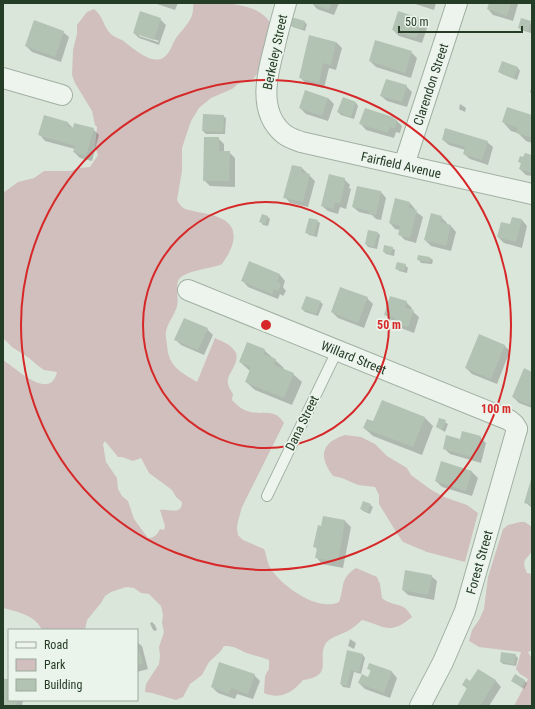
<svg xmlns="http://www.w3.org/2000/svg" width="535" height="709" viewBox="0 0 535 709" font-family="'Roboto Condensed',sans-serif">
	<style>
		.green { fill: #d0bfbc; fill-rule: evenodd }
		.shadow { fill: #0003; fill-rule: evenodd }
		.building { fill: #b2c3b3 }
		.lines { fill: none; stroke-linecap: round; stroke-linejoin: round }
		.service-casing { stroke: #a1b0a1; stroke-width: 12 }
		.minor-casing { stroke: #a1b0a1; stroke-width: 22 }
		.service { stroke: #edf4ee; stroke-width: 10 }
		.minor { stroke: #edf4ee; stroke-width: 20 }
		.ring { fill: none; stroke: #d62828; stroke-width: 2 }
		.labels { text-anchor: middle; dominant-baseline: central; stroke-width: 3.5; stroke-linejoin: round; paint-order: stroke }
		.street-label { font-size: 13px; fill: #253c26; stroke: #eaf4ea }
		.centre { fill: #d62828; stroke: #eaf4ea; stroke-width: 2 }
		.ring-label { font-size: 12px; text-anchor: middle; font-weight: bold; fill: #d62828; stroke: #eaf4ea; stroke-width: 3.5; stroke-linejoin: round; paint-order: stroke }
	</style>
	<rect width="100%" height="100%" fill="#dbe6db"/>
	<path class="green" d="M193 3C221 3 259 0 272 26L257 74 253 79 238 84 232 89 211 98 199 108 191 121 182 148V171L177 200C178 202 180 205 182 207 187 211 192 210 197 212 214 215 238 219 233 242 231 250 227 257 222 264 211 269 187 270 179 279 175 285 179 298 177 306 175 314 169 321 167 328 165 333 166 339 167 344 168 366 179 371 197 382L215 338C221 341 230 344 234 350 242 359 230 371 228 379 227 384 230 390 233 394L232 400C237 405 242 410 250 412 264 415 274 408 284 423L242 507 238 521 237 528 238 535 243 540 264 549C267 556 267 563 271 569 283 587 318 612 339 602 345 587 339 579 356 568L377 577 380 584 382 598C394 608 403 600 412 617 389 636 385 626 362 620 356 626 349 631 341 634 335 637 330 638 326 643 316 658 335 676 303 680 292 693 280 700 264 693L265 676 269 669V660C262 657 256 656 250 654 240 651 235 645 224 646L220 652 209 662 202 675 190 684 183 697 176 700 152 693 145 692 146 684 159 664 160 656 159 647 164 632 162 623 163 615 161 606 149 594 141 593 134 588 126 587 111 592 105 596 101 603 87 620 85 630H42C35 615 18 612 3 608V360C16 368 50 402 57 372L44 370 37 365 29 358 12 347 4 339 3 327V193L18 182 34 178 44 171H71L79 168 90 167 98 155 95 147 97 127 95 125 92 111 75 83 72 75 73 50 77 34V25L87 12 94 9C102 15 103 24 109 32 112 36 117 38 122 40 131 46 150 65 163 58 170 54 172 44 176 38 185 26 195 19 193 3ZM105 441 118 457H122L133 461 141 458 149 473 172 490 176 497 182 502C182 516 169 508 160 510L165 526 164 530 160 529C157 535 154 538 148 538L134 519 128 501 122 496 118 489 117 478 106 462 103 444Z
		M345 435 361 437 375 444 387 456 407 468 411 475 430 489 444 497 467 505 478 513 465 562 427 552 403 542 398 535 379 504V495L375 487 358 485 342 478 333 476C319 457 320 443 345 435Z
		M520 522H525L532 527C532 532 534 545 532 550 528 560 520 558 527 573L532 574V650L528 652 532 659V706H514L528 679 520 674 516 669 521 652 479 647 469 641 472 630 479 620 484 609 488 577 503 529 508 525Z"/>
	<path class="shadow" d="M154 3H178L175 10Z
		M312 3H339L334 15 317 9Z
		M412 3H436L434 10Z
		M490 3H517L518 4 513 21 493 15 488 9Z
		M160 19 166 25 159 45 139 38 134 33ZM139 34 159 41 158 42 139 36Z
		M422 19 428 25 422 43 399 36 393 30Z
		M522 19 532 24 531 33 521 30 519 28Z
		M304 22 307 24 305 31 293 27 290 25Z
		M63 32 69 37 61 62 32 52 26 46Z
		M336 42 342 48 336 70 329 68 324 88 306 84 301 78Z
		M411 52 417 58 411 78 376 67 370 61Z
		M503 62 518 68 520 71 517 80 502 74 499 72Z
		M406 86 412 92 407 107 387 101 381 96Z
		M532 86V94L530 92Z
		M328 98 334 104 328 121 306 114 300 108Z
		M343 98 356 103 358 106 354 119 341 115 338 112Z
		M460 104 466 108 465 112 459 109Z
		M223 116 226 118 225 134H206L203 131Z
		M532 116V143L526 141 518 133 511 131 503 122Z
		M397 121 402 126 400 133 396 132 394 138 366 130 361 124Z
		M67 122 74 129H93L99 135 92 161 80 158 74 152 75 149 45 141 40 135Z
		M218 138 224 144V152H229L235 158V187L210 186 204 180Z
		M443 140 487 142 493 147 488 165 470 159 464 154 465 150 449 145Z
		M532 156V176L526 175 520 169 522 164 519 161Z
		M302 168 315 181 308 207 290 203 285 197Z
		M344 179 350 185 349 188 351 189 346 209 340 207 338 214 328 211 322 206Z
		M381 192 386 198 381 220 376 219 372 215 359 212 353 207Z
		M410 203 415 209V211L423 217 416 243 405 240 399 234 400 230 395 229 390 223Z
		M267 216 270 219 268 226 263 225 261 222Z
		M441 217 447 223V225L451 226 456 232 451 251 431 246 425 240Z
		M522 220 527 226 522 248 504 243 498 237Z
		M317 221 320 223 317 237 309 235 306 232Z
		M378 233 380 235 377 249 368 247 366 244Z
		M392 248 395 250 394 256 386 254 384 252Z
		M430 258 433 260 432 264 421 263 419 260Z
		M250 263 280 275 285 281 283 287 286 291 283 296 280 294 278 299 248 287 243 281Z
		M405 265 408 268 407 273 399 271 397 269Z
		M367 298 373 304 364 328 338 318 332 312Z
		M320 302 323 304 318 316 305 312 302 309Z
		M406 302 412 308 411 310 419 317 414 333 401 328 395 321 391 320 385 314Z
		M207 329 213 335 204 355 181 345 176 340Z
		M504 345 510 351 497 384 472 374 466 368Z
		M264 350 284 368 283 370 293 374 302 382 292 405 255 390 246 382 250 371 240 362Z
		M532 373V408L519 403 513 397Z
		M425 418 433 426 422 455 373 436 364 428 374 422Z
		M440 419 448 424 445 432 437 427Z
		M480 437 486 443 481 463 450 454 444 448 461 440Z
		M442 463 472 472 478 478 472 496 442 487 436 481Z
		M532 480V508L525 502Z
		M370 505 373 507 370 514 363 511 361 508Z
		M324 517 345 521 351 527 343 568 322 564 317 558 318 550 315 547 322 527Z
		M431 576 437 581 434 600 408 595 403 590Z
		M152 622 155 625 157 630 154 631 152 628 150 623Z
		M350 639 356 643 354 649 348 646Z
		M137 642 142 646 148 669 137 672Z
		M348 651 363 655 365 658 361 674 354 672 350 688 343 687 341 684Z
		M515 655 518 658 516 666 503 664 501 662Z
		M370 664 392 672 397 678 390 698 365 689 359 683 369 678 371 671 368 668Z
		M478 670 496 681 501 687 489 706H458L467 689 463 684 471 683Z
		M254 675 260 681 253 699 237 694 235 699 218 693 212 687Z
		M3 680H9V700H23L22 706H3Z
		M524 680 527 683 524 689 512 681Z"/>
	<path class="building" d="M310 3H331L329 10Z
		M489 3H511L507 16 487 9Z
		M140 11 161 18 154 40 133 33Z
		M398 11 423 19 416 38 392 30Z
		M291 17 305 21 303 29 289 25Z
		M521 18 531 21 528 31 518 28Z
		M34 20 64 31 55 57 25 46Z
		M309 35 336 42 331 65 323 63 319 83 299 78Z
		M375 40 412 51 405 73 369 61Z
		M502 61 518 67 514 78 498 72Z
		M386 79 407 85 402 102 380 96Z
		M305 90 328 98 322 116 299 108Z
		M343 97 356 102 351 117 337 112Z
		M507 107 532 115V138L516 133 518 128 502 122Z
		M365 108 393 117V118L397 120 395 128 390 127 388 133 359 124Z
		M203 114 224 115 223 132 202 131Z
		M44 115 68 122 67 126 73 128 74 123 94 128 86 156 73 152 75 146 38 135Z
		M445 128 488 141 482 160 463 154 465 147 442 140Z
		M204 137H219V151H230L229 181H203Z
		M525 153 532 155V173L519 169 521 163 518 162 520 156 523 157Z
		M292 165 302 167 301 172 310 174 303 202 283 198Z
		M329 174 345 178 344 182 345 183 340 204 335 202 333 209 321 206Z
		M357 186 381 191 376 215 369 214V211L352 207Z
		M395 198 410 202 409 208 417 210 410 238 398 235 400 226 389 223Z
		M431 213 442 216 440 222 451 225 446 246 424 240Z
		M262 214 268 216 265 224 259 222Z
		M512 217 522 219 516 242 497 237 501 222 510 224Z
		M309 218 318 220 314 235 305 233Z
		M368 230 378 232 374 247 365 244Z
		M384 245 393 247 391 254 383 252Z
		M418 255 430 257V262L417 260Z
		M249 261 280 274 277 282 281 284 278 291 274 289 272 294 241 281Z
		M397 262 406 264 404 271 395 269Z
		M340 287 368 297 358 323 331 312Z
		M306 296 321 301 316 314 301 309Z
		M390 296 407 301 405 308 414 310 408 327 394 323 395 318 384 315Z
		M184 318 208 328 198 350 174 340Z
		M479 334 505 345 491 379 465 368Z
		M247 342 265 349 263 354 276 359 274 365 294 373 284 398 245 382 251 367 239 362Z
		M524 368 532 372V398L529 405 512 397Z
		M382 400 425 417 413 447 363 428 367 419 373 421Z
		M439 418 446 420 442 430 436 427Z
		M462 431 481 436 475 458 443 449 446 435 460 439Z
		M441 461 472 471 466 491 435 481Z
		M532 476V505L524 503Z
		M363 501 371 504 368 512 360 509Z
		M323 516 345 520 338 562 315 558 317 548 313 547 318 525 321 526Z
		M405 570 432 575 428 595 402 590Z
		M137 644 143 663 137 665Z
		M347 650 363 654 359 672 351 670 347 686 340 684Z
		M501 652 516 654 514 664 500 662Z
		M219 662 255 674 248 694 231 688 229 694 211 687Z
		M369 663 392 671 384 693 358 683 362 674 368 677 371 670 367 669Z
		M478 669 496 680 480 706H457L467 688 462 685 466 678 470 681Z
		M515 674 525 680 521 687 511 681Z
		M3 679H9V700H17L16 706H3Z"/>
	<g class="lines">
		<g class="service-casing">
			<path id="service" d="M267 496 337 351"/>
		</g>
		<g class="minor-casing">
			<g id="minor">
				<path id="s1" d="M286 3C282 17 278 31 275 45 267 74 257 112 284 134 289 138 296 140 301 142L532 194"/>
				<path d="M3 78 62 95"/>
				<path id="s2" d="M404 165 457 3"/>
				<path id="s3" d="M188 290 509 420 514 424 517 429"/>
				<path id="s4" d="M420 706 443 662 465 611 517 429"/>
			</g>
		</g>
		<use href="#service" class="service"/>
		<use href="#minor" class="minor"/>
	</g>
	<g class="ring">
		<circle cx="266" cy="325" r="123"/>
		<circle cx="266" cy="325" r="245"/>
	</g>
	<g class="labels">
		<g class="street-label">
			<text transform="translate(275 52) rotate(-78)">Berkeley Street</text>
			<text stroke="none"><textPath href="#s2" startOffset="85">Clarendon Street</textPath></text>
			<text stroke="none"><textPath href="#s1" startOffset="260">Fairfield Avenue</textPath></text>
			<text stroke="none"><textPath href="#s3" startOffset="179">Willard Street</textPath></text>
			<text transform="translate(302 423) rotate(-64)">Dana Street</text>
			<text stroke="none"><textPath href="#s4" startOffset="156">Forest Street</textPath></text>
		</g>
	</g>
	<circle cx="266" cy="325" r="6" class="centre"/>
	<g class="ring-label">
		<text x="389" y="329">50 m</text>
		<text x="496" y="413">100 m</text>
	</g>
	<rect width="535" height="709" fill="none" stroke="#253c26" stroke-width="8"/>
	<rect x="8" y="629" width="130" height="72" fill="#eaf4ea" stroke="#9baa9c"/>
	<rect x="16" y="642" width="20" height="6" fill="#edf4ee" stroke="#9baa9c"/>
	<text x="44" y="649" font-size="12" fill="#253c26">Road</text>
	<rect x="16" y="659" width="20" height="12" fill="#d0bfbc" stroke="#9baa9c"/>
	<text x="44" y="669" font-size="12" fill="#253c26">Park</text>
	<rect x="16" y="679" width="20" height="12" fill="#b2c3b3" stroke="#9baa9c"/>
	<text x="44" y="689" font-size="12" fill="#253c26">Building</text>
	<path d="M399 26v6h123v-6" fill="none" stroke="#253c26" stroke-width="2"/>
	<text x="405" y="26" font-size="12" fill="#253c26" stroke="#eaf4ea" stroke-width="3" paint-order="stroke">50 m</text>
</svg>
